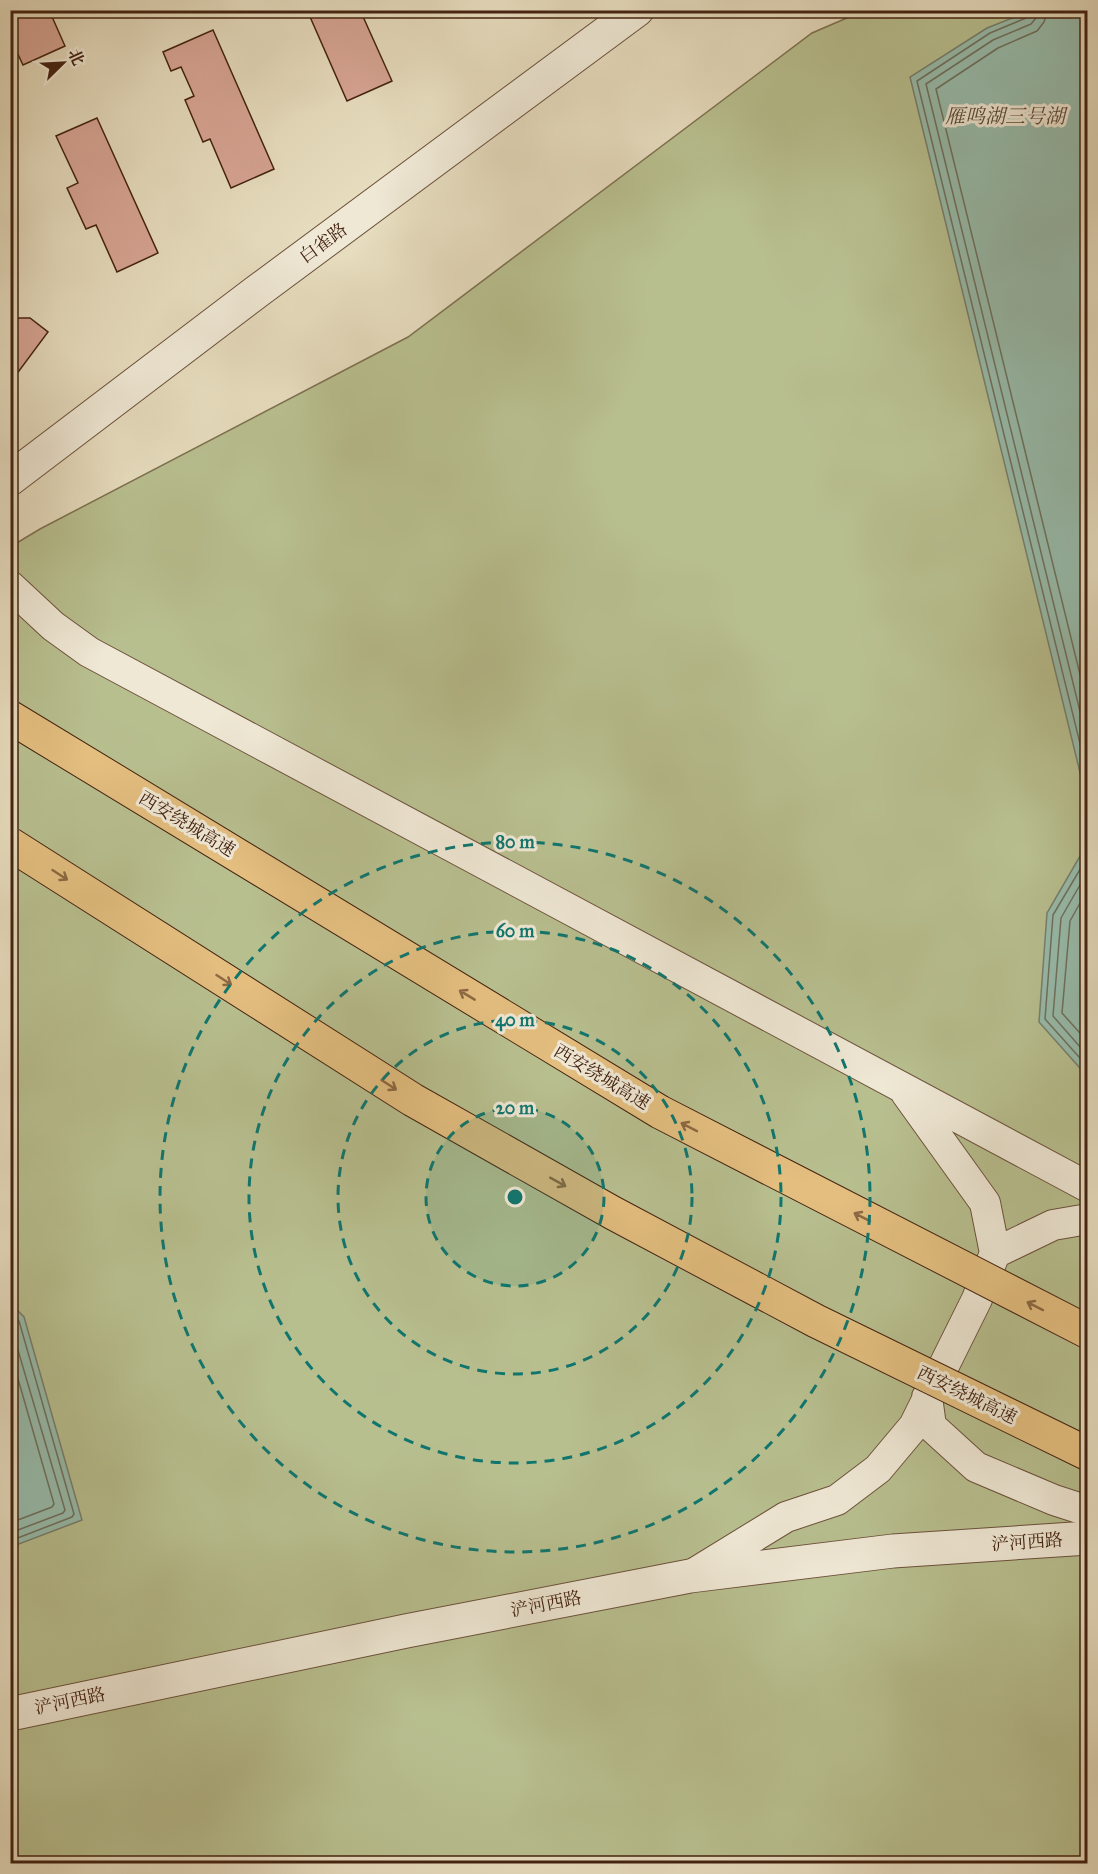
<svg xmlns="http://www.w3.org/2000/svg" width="1098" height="1874" viewBox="0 0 1098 1874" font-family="'IM FELL Great Primer','Noto Serif SC',serif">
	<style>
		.green { fill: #b8bf8f; stroke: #7e7150; stroke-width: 1.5 }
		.water { fill: #97bcac; stroke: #767f6e; stroke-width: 1.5 }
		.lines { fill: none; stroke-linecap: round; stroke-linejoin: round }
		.shore { stroke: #6e705e; stroke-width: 1.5 }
		.building { fill: #d6a493; stroke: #442311; stroke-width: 1.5 }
		.minor-casing { stroke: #6c513c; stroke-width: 32 }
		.tertiary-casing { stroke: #6c513c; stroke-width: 35 }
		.minor { stroke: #efe8d5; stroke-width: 30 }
		.tertiary { stroke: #efe8d5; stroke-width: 33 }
		.motorway-bridge-casing { stroke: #442311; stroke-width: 35; stroke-linecap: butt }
		.motorway-bridge { stroke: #e3be7f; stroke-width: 33 }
		.oneway { stroke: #8c6942 }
		.ring { fill: none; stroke: #0f766e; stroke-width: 3; stroke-dasharray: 10 8 }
		.labels { text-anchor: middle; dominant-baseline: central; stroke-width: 6; stroke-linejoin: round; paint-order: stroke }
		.street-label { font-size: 18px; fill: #442311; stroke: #efe8d5 }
		.water-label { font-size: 20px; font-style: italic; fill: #594938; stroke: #efe8d5 }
		.centre { fill: #0f766e; stroke: #efe8d5; stroke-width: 3 }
		.ring-label { font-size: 18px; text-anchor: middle; font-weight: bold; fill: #0f766e; stroke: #efe8d5; stroke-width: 6; stroke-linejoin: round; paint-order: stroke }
	</style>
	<rect width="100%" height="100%" fill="#e6dcbe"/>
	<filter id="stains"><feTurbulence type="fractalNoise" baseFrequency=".00333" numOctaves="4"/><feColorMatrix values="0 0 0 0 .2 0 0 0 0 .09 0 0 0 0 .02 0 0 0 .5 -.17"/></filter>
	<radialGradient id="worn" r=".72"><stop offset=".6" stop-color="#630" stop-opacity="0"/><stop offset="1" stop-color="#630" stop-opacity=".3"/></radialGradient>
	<path class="green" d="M863 11H1087V1863H11L10 547 40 529 408 337 812 33Z"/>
	<path class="water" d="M1030 11H1087V801L910 77 987 28Z
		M1087 844V1076L1039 1022 1047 913Z
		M11 1304 24 1317 82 1520 11 1547Z"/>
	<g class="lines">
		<path class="shore" d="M1030 10 1026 18 990 33 917 81 1088 776
			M1037 10 1036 18 1031 24 993 40 926 84 1088 744
			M1047 10 1044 22 1037 31 998 48 936 89 1088 707
			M1088 856 1053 915 1045 1019 1088 1067
			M1088 871 1061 918 1053 1016 1088 1056
			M1088 889 1070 921 1062 1013 1088 1042
			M10 1313 19 1321 74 1514 72 1517 10 1541
			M10 1323 65 1510 63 1513 10 1533
			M10 1351 54 1504 52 1507 10 1523"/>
	</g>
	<path class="building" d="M10 10H49L65 46 23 65 10 37Z
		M307 10H360L392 81 347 101Z
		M213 30 274 169 231 188 210 139 203 142 185 100 194 96 181 67 171 71 163 52Z
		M97 118 158 253 117 272 96 225 86 229 67 188 78 183 56 136Z
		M19 318H30L48 332 10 383V323Z"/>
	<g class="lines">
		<g class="minor-casing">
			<path id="minor" d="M10 586 53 626 89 652 1088 1187
				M995 1253 1053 1225 1088 1219
				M927 1397 931 1426 976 1467 1054 1500 1088 1511
				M690 1576 786 1517 837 1500 878 1469 914 1426 977 1299 995 1253 985 1203 906 1093"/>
		</g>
		<g class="tertiary-casing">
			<path id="tertiary" d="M10 479 259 290 637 10
				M10 1714 406 1631 690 1576 893 1551 1088 1538"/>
		</g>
		<use href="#minor" class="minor"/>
		<use href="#tertiary" class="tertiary"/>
		<g class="motorway-bridge-casing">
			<path id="motorway-bridge" d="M10 717 660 1112 1088 1332
				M10 844 413 1100 613 1213 816 1321 1088 1454"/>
		</g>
		<use href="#motorway-bridge" class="motorway-bridge"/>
	</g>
	<defs><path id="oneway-shaft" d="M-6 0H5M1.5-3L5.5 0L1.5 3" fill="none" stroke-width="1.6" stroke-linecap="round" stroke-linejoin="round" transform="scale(1.5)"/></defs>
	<g class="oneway">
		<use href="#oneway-shaft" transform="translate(60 875) rotate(33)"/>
		<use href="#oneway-shaft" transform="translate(224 980) rotate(33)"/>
		<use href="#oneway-shaft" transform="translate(467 995) rotate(-149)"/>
		<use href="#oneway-shaft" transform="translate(389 1085) rotate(33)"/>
		<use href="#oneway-shaft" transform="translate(689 1127) rotate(-153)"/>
		<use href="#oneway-shaft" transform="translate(558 1182) rotate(29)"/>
		<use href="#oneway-shaft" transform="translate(862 1217) rotate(-153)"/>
		<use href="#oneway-shaft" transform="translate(1035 1306) rotate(-153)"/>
	</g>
	<circle cx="515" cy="1197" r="89" fill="#0f766e" fill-opacity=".12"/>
	<g class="ring">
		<circle cx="515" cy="1197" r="89"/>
		<circle cx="515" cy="1197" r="177"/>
		<circle cx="515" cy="1197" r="266"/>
		<circle cx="515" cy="1197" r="355"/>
	</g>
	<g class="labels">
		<g class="street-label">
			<text transform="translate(323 243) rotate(-36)">白雀路</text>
			<text transform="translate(187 824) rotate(31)">西安绕城高速</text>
			<text transform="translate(602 1077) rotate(31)">西安绕城高速</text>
			<text transform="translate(967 1395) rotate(26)">西安绕城高速</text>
			<text transform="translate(1027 1542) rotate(-4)">浐河西路</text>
			<text transform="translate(546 1604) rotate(-11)">浐河西路</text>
			<text transform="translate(70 1701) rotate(-12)">浐河西路</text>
		</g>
		<g class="water-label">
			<text x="1005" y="116">雁鸣湖三号湖</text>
		</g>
	</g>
	<circle cx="515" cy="1197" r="9" class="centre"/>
	<g class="ring-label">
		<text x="515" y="848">80 m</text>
		<text x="515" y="937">60 m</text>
		<text x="515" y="1026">40 m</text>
		<text x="515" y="1114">20 m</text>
	</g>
	<rect width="1098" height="1874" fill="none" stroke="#e6dcbe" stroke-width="36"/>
	<rect x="12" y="12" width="1074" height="1850" fill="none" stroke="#442311" stroke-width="3"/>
	<rect x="18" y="18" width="1062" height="1838" fill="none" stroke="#442311" stroke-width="1.5"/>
	<g transform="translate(63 63) rotate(66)" stroke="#efe8d5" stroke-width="4.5" paint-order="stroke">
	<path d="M0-4.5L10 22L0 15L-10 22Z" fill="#442311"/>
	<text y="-9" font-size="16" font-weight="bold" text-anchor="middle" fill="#442311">北</text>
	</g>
	<rect width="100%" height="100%" filter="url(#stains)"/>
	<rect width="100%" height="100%" fill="url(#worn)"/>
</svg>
